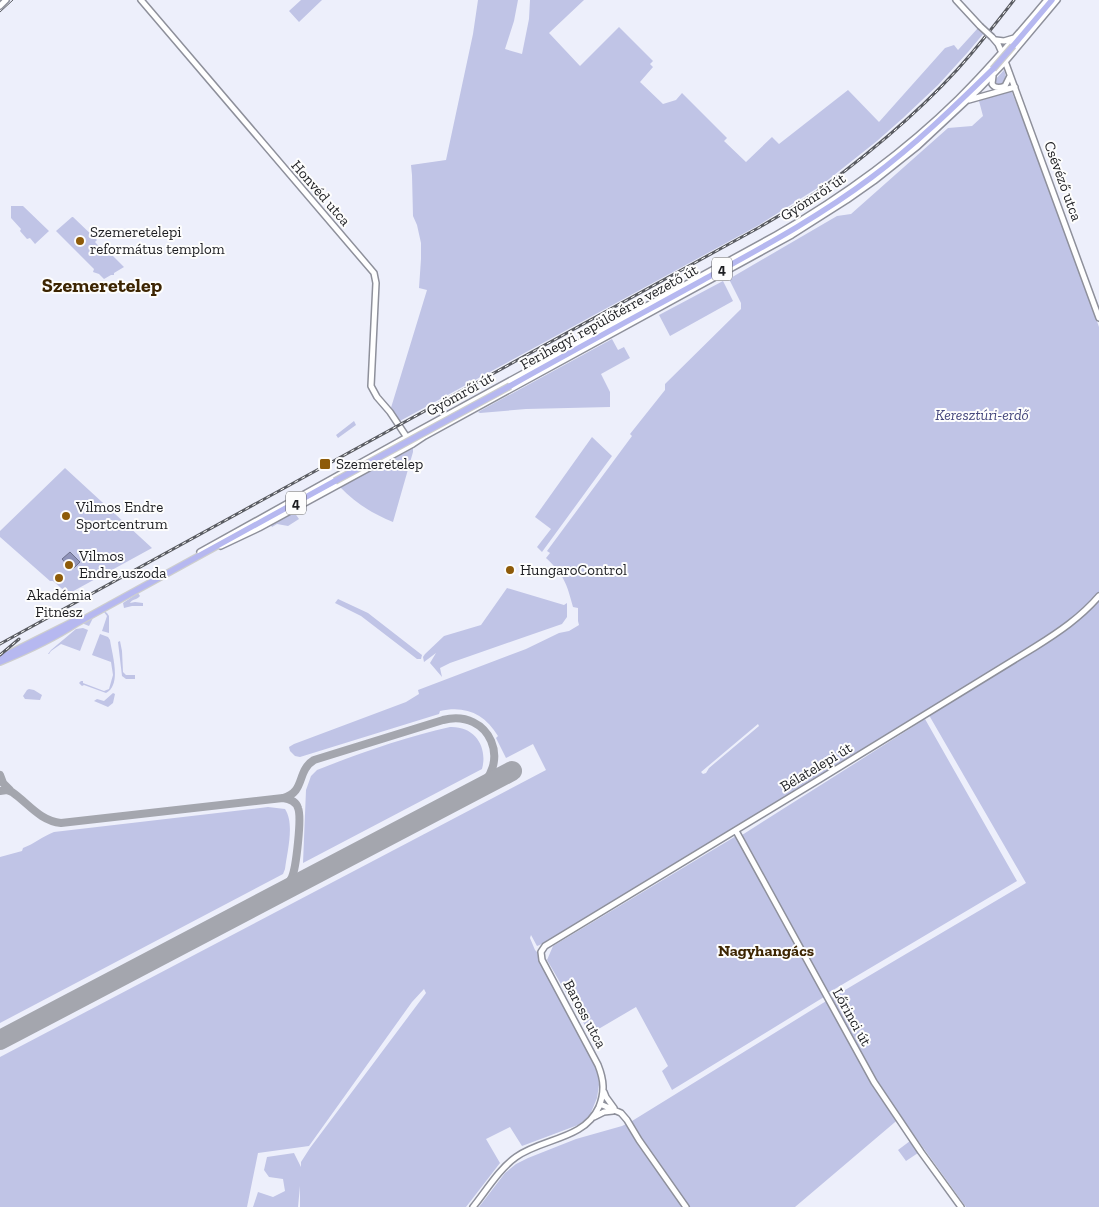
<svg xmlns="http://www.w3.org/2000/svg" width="1099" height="1207" viewBox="0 0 1099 1207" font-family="'Zilla Slab',serif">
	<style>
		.green { fill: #c0c4e6; fill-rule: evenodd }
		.water { fill: #8f93b9; stroke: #6d708c }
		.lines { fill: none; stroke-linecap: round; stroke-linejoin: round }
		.taxiway { stroke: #a4a6ae; stroke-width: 8 }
		.runway { stroke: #a4a6ae; stroke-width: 20 }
		.secondary-casing { stroke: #8e909b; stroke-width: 8 }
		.primary-casing { stroke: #cdcece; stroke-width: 8 }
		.secondary { stroke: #fff; stroke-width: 5 }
		.primary { stroke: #b6b8f0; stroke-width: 5.5 }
		.tram { stroke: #5a5c62; stroke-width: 1 }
		.rail-casing { stroke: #5a5c62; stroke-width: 3 }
		.rail { stroke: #fdfdfd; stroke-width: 1; stroke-dasharray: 4; stroke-linecap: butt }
		.secondary-bridge-casing { stroke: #8e909b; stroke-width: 8; stroke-linecap: butt }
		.primary-bridge-casing { stroke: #cdcece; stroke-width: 8; stroke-linecap: butt }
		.secondary-bridge { stroke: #fff; stroke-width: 5 }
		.primary-bridge { stroke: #b6b8f0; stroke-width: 5.5 }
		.poi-dot { fill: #8e5b09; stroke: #fdfdfd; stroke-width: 2 }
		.labels { text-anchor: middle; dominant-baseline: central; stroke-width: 4; stroke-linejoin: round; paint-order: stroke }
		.shield { fill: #fdfdfd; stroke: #606164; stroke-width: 1 }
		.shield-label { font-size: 14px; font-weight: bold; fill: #1d1e22 }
		.street-label { font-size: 15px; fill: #1d1e22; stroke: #fdfdfd }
		.poi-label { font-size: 15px; fill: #1d1e22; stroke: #fdfdfd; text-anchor: start }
		.park-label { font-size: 15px; font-style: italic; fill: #46487d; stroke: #fdfdfd }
		.neighbourhood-label { font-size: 16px; font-weight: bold; fill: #3d2502; stroke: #fdfdfd }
		.district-label { font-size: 20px; font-weight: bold; fill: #3d2502; stroke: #fdfdfd }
	</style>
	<rect width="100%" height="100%" fill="#edeffb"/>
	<path class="green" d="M301 0H322L299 22 289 11Z
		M478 0H518L514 21 505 49 522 54 529 19 530 0H584L549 33 580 66 619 27 653 61 650 64 653 67 640 82 663 104 676 100 682 93 727 138 724 141 746 162 772 137 779 144 848 90 879 122 945 48 954 45 958 50 978 28 984 33 968 52 938 85 903 118 877 141 819 187 759 225 398 422 390 411 427 290 419 288 421 259V243L417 225 413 216 412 175 411 165 446 160 473 34Z
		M1004 70C1007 78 1007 82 999 86L994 83 995 80Z
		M1011 90 1054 199 1099 327V1207H966L901 1117 795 1207H479L505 1173 516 1164 528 1158 576 1139 622 1126 632 1121 823 1003 1026 883 926 710 651 879 542 944 537 946 531 935 530 938 535 950 539 954V961L598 1069 599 1085 597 1098 590 1115 585 1120 578 1125 522 1146 510 1127 486 1139 500 1163 466 1207H300V1186L298 1207H253L258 1192 273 1197 285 1191 283 1179 269 1177 264 1170 267 1157 294 1153 301 1167V1162L310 1148 426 993 424 989 412 1002 309 1146 258 1153 247 1207H0V1057L546 770 533 744 506 758 496 738 498 736C485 714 465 705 440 711L439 714 300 757 295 756 290 751 289 747 294 744 406 702 419 694 418 690 526 649 559 633 569 631 579 625 578 621V608L573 607C567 584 564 575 546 558L550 553 547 551 632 436 630 434 665 390V384L741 309V303L729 279 837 216 851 214 948 128 972 126 983 116 979 101ZM758 724 759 726 709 768 706 773 703 774 701 772Z
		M11 206H23L49 231 35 244 30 238 27 239 20 231 21 229 11 218Z
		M72 217H73L97 240 95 242 106 254 109 252 124 267 114 273V275H111L104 279 99 274 93 272 94 269 56 231Z
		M723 281 733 301 670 336 659 315Z
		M612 339 618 350 624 347 630 358 601 374 610 392V407L526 409 480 413 478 412Z
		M354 421 356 425 338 438 336 435Z
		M592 437 612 456 542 552 537 547 551 529 535 517Z
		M412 449H413V452L393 522C373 514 355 503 340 487Z
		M65 468 152 548 68 594 53 581H50L0 537V531Z
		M294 512 299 519 288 526 277 524 272 527 270 524Z
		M507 588 564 605 567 603V617L562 624 450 663 440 668 442 677 430 663 436 653 424 662 423 657 425 654 444 636 481 625Z
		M138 593 140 596C137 600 132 599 130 603L135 602 143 603V606H132L124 608 123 603Z
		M338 599 368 613 422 655 421 659H417L361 616 335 603Z
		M104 611 107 613 109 616V633L102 631 107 616 104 612 93 618 89 626 84 624V623Z
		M83 628 88 630 80 651 61 644 51 651 49 654H48L51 650 76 629Z
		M100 634 108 637 110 640C112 654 122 685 106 693L84 685 82 686 79 683 81 681H83V683L104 691 109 689 113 675 111 662 92 655Z
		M120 641 122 651 123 672 126 675H135V679H126L122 676 118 642Z
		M29 689 34 690 42 695 40 700 25 699 23 696 27 690Z
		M113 693 115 694 113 703 108 707 94 701 97 699 104 701Z
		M925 719 1017 881 828 993 742 835Z
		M450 727C475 726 488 747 482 769L303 863 306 790 311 776 317 770C360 753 405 737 450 727Z
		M268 807 285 809C295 824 287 852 285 869L283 874 0 1023V857L22 851 23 848C34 844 43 836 54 832Z
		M736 836 824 997 672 1090 662 1071 668 1066 636 1007 590 1034 547 960 553 946Z
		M910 1141 918 1153 906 1161 898 1150Z"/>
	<path class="water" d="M70 552 80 562 72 570 62 559Z"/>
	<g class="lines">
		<path class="taxiway" d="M0 775 3 783 10 790
			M0 791 7 790 12 792C28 803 40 821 61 823L283 798C306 792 296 771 314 760L443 720C490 708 514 764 474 792
			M274 897C281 892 288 886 292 877 296 868 302 817 298 808 296 801 290 799 283 798"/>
		<path class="runway" d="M0 1040 512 771"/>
		<g class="secondary-casing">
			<path id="secondary" d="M141 0 374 273 376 283 371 386 377 397 390 412 408 439
				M956 0 980 26
				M0 6 6 0
				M992 37 998 44 1002 53
				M996 40 1004 41 1014 38
				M1005 61 1099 318
				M993 76 992 84C995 89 1000 88 1005 86L1010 76
				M969 100 1015 87
				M221 546 259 528 413 444 425 436 792 235 847 200 874 181 918 146 978 90 1005 62 1057 0
				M200 552 407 437 776 235C842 197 904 152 958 99 990 68 1018 34 1047 0
				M736 831 874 1082 921 1152 961 1207
				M604 1092 606 1097 614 1108
				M600 1104 621 1113 627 1120 639 1140 686 1207
				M594 1117 604 1112 613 1111
				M473 1207C486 1191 499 1169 516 1157 542 1138 584 1140 599 1107 605 1092 604 1080 598 1065L542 960 541 952 545 946 820 779 1035 647C1059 632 1081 617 1099 596"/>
		</g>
		<g class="primary-casing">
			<path id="primary" d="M1013 46 1052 0
				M510 386C574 350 639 315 703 280 761 248 819 217 872 177 915 145 954 107 993 69
				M0 658 78 619
				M0 662C27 651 53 639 77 623L335 481"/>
		</g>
		<use href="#secondary" class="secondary"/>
		<use href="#primary" class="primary"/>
		<path class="tram" d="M0 12 13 0"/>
		<g class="rail-casing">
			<path id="rail" d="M0 644 760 227C780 215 802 203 821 189 875 149 928 105 971 54 986 36 1000 18 1014 0
				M0 655 19 639"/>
		</g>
		<use href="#rail" class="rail"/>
		<g class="secondary-bridge-casing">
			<path id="secondary-bridge" d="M980 26 992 37"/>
		</g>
		<g class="primary-bridge-casing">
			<path id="primary-bridge" d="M993 69 1013 46
				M335 481 510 386"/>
		</g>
		<use href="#secondary-bridge" class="secondary-bridge"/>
		<use href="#primary-bridge" class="primary-bridge"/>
	</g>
	<g class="poi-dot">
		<circle cx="80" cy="241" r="5"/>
		<rect x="319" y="458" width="12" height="12" rx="2.5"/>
		<circle cx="66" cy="516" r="5"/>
		<circle cx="69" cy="565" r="5"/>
		<circle cx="510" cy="570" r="5"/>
		<circle cx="59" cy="578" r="5"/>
	</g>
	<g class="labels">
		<g class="shield">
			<rect x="712" y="257.5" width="20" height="23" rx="4"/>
			<rect x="286" y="491.5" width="20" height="23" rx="4"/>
		</g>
		<g class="shield-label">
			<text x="722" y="269">4</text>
			<text x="296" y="503">4</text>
		</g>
		<g class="street-label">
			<text transform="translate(1063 181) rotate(70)">Csévéző utca</text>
			<text transform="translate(321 193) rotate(49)">Honvéd utca</text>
			<text transform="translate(813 197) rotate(-33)">Gyömrői út</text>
			<text transform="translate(609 317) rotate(-29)">Ferihegyi repülőtérre vezető út</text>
			<text transform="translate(460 394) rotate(-29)">Gyömrői út</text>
			<text transform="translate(816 767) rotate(-31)">Bélatelepi út</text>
			<text transform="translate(585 1014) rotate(62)">Baross utca</text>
			<text transform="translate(852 1017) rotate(61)">Lőrinci út</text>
		</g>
		<g class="poi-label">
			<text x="90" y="232">Szemeretelepi<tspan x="90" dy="17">református templom</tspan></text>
			<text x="336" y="464">Szemeretelep</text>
			<text x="76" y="507">Vilmos Endre<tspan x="76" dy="17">Sportcentrum</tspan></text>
			<text x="79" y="556">Vilmos<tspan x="79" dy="17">Endre uszoda</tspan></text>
			<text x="520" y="570">HungaroControl</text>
			<text x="59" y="595" text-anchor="middle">Akadémia<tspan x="59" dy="17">Fitnesz</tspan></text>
		</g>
		<g class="park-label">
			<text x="982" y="415">Keresztúri-erdő</text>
		</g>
		<g class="neighbourhood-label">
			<text x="766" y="950">Nagyhangács</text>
		</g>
		<g class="district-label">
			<text x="102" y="285">Szemeretelep</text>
		</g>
	</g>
</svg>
